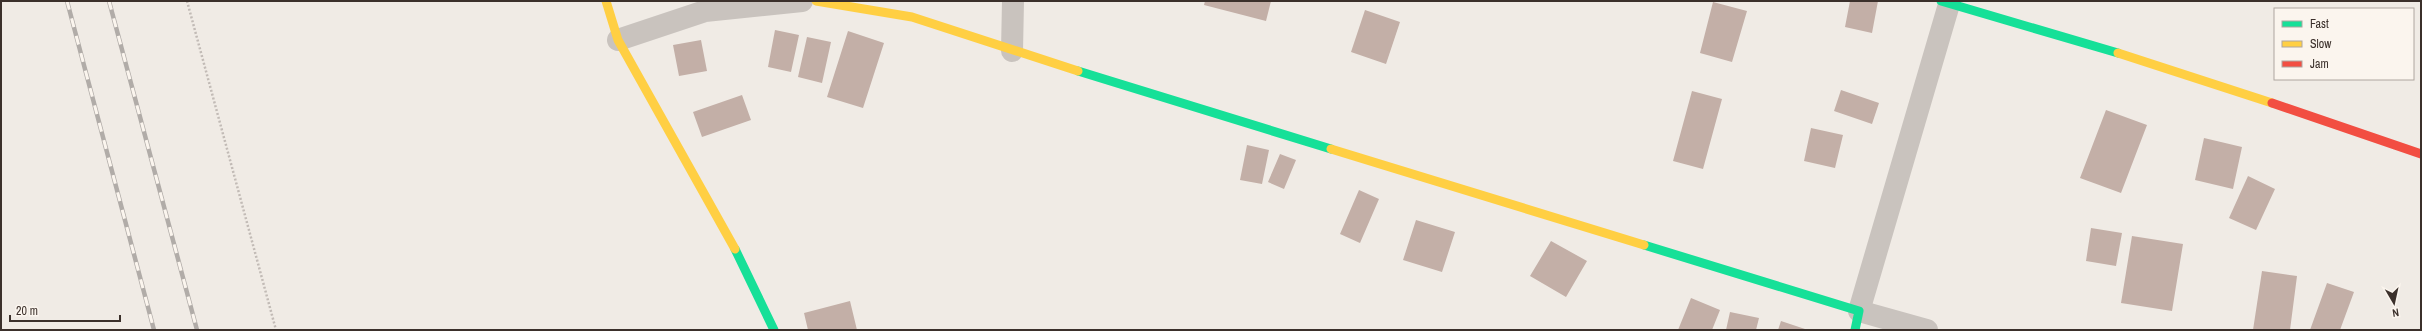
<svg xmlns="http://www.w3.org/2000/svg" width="2422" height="331" viewBox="0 0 2422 331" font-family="'Archivo Narrow',sans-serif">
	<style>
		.building { fill: #c3afa7 }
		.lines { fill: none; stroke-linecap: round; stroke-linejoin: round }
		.path { stroke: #c2bbb6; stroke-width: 2.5; stroke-dasharray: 2 2; stroke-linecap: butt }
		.street { stroke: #c9c3be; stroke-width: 22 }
		.fast { stroke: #16e098; stroke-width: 9 }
		.slow { stroke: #ffcf43; stroke-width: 9 }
		.jam { stroke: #f24e42; stroke-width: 9 }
		.rail-casing { stroke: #b1aca8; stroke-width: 4.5 }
		.rail { stroke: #fbf5ee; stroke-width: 3; stroke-dasharray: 9; stroke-linecap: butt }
	</style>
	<rect width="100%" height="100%" fill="#f0ebe5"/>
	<path class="building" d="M1205 1H1271L1266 21 1204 5Z
		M1850 1H1878L1872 33 1845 27Z
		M1713 2 1747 11 1732 62 1700 53Z
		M1365 10 1400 22 1386 64 1351 52Z
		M775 30 799 35 791 72 768 67Z
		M848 31 884 43 863 108 827 97Z
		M807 37 831 42 822 83 798 77Z
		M701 40 707 71 679 76 673 45Z
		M1841 90 1879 103 1872 124 1834 111Z
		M1692 91 1722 99 1703 169 1673 161Z
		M742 95 751 120 702 137 693 112Z
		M2106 110 2147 125 2121 193 2080 178Z
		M1811 128 1843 135 1835 168 1804 161Z
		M2204 138 2242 147 2233 189 2195 180Z
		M1247 145 1269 150 1262 184 1240 180Z
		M1280 154 1296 160 1284 189 1268 182Z
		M2248 176 2275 189 2256 230 2229 218Z
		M1359 190 1379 199 1360 243 1340 234Z
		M1416 220 1455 232 1442 272 1403 260Z
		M2091 228 2122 233 2116 266 2086 261Z
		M2132 236 2183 244 2172 311 2121 303Z
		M1551 241 1587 261 1566 297 1530 276Z
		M2262 271 2297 276 2290 330H2253Z
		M2327 283 2354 292 2340 330H2310Z
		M1691 298 1720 310 1712 330H1678Z
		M850 301 857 330H808L804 313Z
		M1730 312 1759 318 1756 330H1726Z
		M1781 321 1808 330H1778Z"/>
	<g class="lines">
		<path class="path" d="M187 1 276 330"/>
		<path class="street" d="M618 40 705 11 802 1
			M1012 51 1013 1
			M1927 330 1859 311 1950 1"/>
		<path class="fast" d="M1941 1 2118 53
			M1078 71 1331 149
			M1644 245 1859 311 1855 330
			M735 249 774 330"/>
		<path class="slow" d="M606 1 618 40 735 249
			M816 1 912 17 1078 71
			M2118 53 2272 103
			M1331 149 1644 245"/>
		<path class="jam" d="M2272 103 2421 154"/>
		<g class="rail-casing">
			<path id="rail" d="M67 1 154 330
				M109 1 197 330"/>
		</g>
		<use href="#rail" class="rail"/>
	</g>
	<rect width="2422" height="331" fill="none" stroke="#3b302b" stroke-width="4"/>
	<rect x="2274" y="8" width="140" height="72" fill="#fbf5ee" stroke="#aea6a0"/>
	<rect x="2282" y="21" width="20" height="6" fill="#16e098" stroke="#aea6a0"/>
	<text x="2310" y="28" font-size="12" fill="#3b302b">Fast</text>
	<rect x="2282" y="41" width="20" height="6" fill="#ffcf43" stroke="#aea6a0"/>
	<text x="2310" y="48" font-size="12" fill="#3b302b">Slow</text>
	<rect x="2282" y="61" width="20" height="6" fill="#f24e42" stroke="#aea6a0"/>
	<text x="2310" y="68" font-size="12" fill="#3b302b">Jam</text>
	<g transform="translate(2394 303) rotate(171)" stroke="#fbf5ee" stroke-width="3" paint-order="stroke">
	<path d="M0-3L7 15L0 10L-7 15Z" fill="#3b302b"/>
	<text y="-6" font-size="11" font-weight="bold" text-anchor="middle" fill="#3b302b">N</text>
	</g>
	<path d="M10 315v6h110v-6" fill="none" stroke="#3b302b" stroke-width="2"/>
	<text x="16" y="315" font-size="12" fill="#3b302b" stroke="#fbf5ee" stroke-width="3" paint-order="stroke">20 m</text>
</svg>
